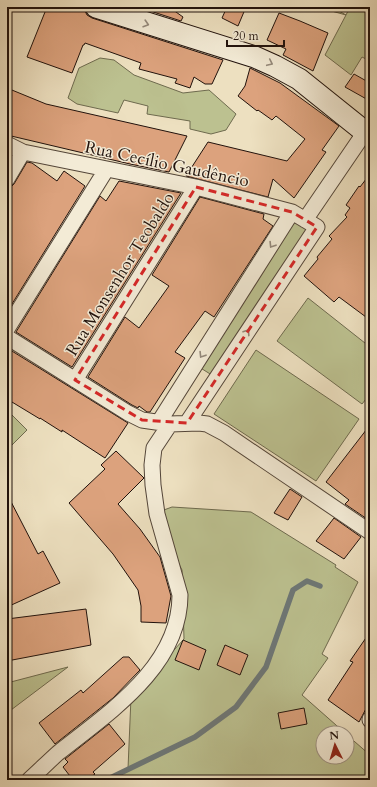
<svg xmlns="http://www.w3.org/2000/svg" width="377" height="787" viewBox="0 0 377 787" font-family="Cardo,serif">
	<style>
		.green { fill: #bcc190; stroke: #6e6a4e }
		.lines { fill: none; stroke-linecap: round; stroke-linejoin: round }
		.stream { stroke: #6d7777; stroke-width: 5.5 }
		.building { fill: #dca27d; stroke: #21120c }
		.street-casing { stroke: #544639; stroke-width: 17 }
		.secondary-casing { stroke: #21120c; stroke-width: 23 }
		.street { stroke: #f3ebd6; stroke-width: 15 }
		.secondary { stroke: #f3ebd6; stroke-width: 21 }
		.oneway { stroke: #94897b }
		.marked { fill: none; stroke: #d62828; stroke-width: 3; stroke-dasharray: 8 5; stroke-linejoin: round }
		.labels { text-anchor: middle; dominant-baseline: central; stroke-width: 3; stroke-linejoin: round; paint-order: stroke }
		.street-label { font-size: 17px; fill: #21120c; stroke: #f3ebd6 }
	</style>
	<rect width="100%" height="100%" fill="#ede0c0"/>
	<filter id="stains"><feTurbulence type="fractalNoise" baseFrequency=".005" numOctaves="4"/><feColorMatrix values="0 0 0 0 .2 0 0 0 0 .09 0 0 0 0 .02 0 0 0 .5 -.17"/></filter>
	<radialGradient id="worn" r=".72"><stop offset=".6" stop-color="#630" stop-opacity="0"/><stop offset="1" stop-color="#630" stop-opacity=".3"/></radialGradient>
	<path class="green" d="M317 7H332L346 15 350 7H370V61L362 57 351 75 325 55 346 15Z
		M100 58 114 60 134 75 183 93 209 90 236 114 226 130 211 134 190 129V121L147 114 148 106 124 100 118 113 77 104 68 98 79 68Z
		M290 215 311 229 215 377 191 362Z
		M308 298 370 347V394L362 404 277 341Z
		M256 350 359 419 316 481 214 414Z
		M7 410 27 430 7 450Z
		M172 507 251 512 336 565 335 567 358 582 322 654 328 658 302 695 345 733H323V757H347V735L370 755V780H117L128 769 131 697 184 639 182 570 153 514Z
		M68 667 7 713V683Z"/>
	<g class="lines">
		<path class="stream" d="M106 780 195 737 236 707 266 667 293 590 307 581 320 586"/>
	</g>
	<path class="building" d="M47 7H75L85 11 87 15 92 18 223 60 212 84H205L194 77 190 88 175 83 177 79 139 69 141 63 85 43 84 45H83L72 73 27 57Z
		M138 7H169L183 17 181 21Z
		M227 7H246L238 26 222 18Z
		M279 13 300 21 328 33 313 71 283 55 286 49 267 40Z
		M250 68 280 83 339 126 322 150 326 152 294 198 273 179 268 197 186 176 208 142 287 161 305 139 276 116 272 120 258 110 257 111 238 96 245 86Z
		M354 74 370 83V101L345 87Z
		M7 88 46 104 187 136 169 172 130 164 7 135Z
		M27 162 32 163 57 181 64 171 85 186 7 312V188L11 187 14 184Z
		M370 174V320L339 297 334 302 304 276 318 259 317 257 332 239 329 236 347 217 345 215 350 208 346 205 359 186 360 187Z
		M119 181 181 193 72 367 16 332 100 196 106 201Z
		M200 197 264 214 263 219 273 226 214 317 205 311 175 352 185 358 150 412H147L139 406 138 408 132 405 88 377 125 317 139 328 169 286 152 275Z
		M7 348 128 423 105 458 62 430V432L40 418V419L7 399Z
		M370 425V521L345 504 349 500 326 482Z
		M116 451 144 478 118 504 140 529 160 557 171 596 166 623 141 622V606L138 590 113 554 69 503 105 469 101 465Z
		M290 489 302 497 288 520 274 513Z
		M7 494 38 554 43 551 60 583 7 607Z
		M334 518 361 537 344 559 316 541Z
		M86 609 91 645 7 661V619Z
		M370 632V701L359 722 328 700 353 662 350 661Z
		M183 640 206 650 199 670 175 660Z
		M225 645 248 655 240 675 217 665Z
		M123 657H129L140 670 113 698 55 744 39 723 81 690 83 693Z
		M304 708 307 724 281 729 278 713Z
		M109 724 125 744 93 772 95 774 87 780H73L63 767 68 762 65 759Z"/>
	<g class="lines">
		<g class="street-casing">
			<path id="street" d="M7 144 23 152 196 187 292 212 317 227 187 423
				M7 179 23 152
				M305 220 365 132
				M7 329 106 170
				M7 337 128 413 142 420 170 424 199 423 207 424 224 433 370 532
				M75 380 196 187
				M159 422 292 212
				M370 720V719
				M29 780C39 771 48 762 58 753 108 713 180 667 180 595L157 514 153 485 152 465 154 448 170 424"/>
		</g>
		<g class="secondary-casing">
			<path id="secondary" d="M96 7 255 57 275 66 299 79 370 136"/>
		</g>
		<use href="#street" class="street"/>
		<use href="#secondary" class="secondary"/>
	</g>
	<defs><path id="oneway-chevron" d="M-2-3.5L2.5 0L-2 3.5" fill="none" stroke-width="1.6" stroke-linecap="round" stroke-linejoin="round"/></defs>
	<g class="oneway">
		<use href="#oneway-chevron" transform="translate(146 24) rotate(17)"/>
		<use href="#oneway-chevron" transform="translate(270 63) rotate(25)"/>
		<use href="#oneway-chevron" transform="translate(272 245) rotate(122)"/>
		<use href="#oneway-chevron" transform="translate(247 332) rotate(-57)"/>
		<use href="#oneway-chevron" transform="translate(202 355) rotate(122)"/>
	</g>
	<path class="marked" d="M196 187 292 212 317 227 187 423 142 420 75 380Z"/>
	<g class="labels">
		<g class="street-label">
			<text transform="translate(167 164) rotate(12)">Rua Cecílio Gaudêncio</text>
			<text transform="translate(120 274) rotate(-58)">Rua Monsenhor Teobaldo</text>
		</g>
	</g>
	<rect width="377" height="787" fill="none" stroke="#ede0c0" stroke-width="24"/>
	<rect x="8" y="8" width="361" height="771" fill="none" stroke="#21120c" stroke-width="2"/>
	<rect x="12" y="12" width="353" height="763" fill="none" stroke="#21120c"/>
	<g transform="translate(335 745) rotate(355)"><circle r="19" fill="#f3ebd6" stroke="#9f9485"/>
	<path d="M0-3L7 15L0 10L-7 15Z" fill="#8f2418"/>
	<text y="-6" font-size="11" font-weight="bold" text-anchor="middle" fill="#21120c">N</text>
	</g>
	<path d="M227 40v6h57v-6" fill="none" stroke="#21120c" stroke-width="2"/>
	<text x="233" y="40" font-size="12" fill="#21120c" stroke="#f3ebd6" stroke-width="3" paint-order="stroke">20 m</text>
	<rect width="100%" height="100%" filter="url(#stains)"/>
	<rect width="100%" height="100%" fill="url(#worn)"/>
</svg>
